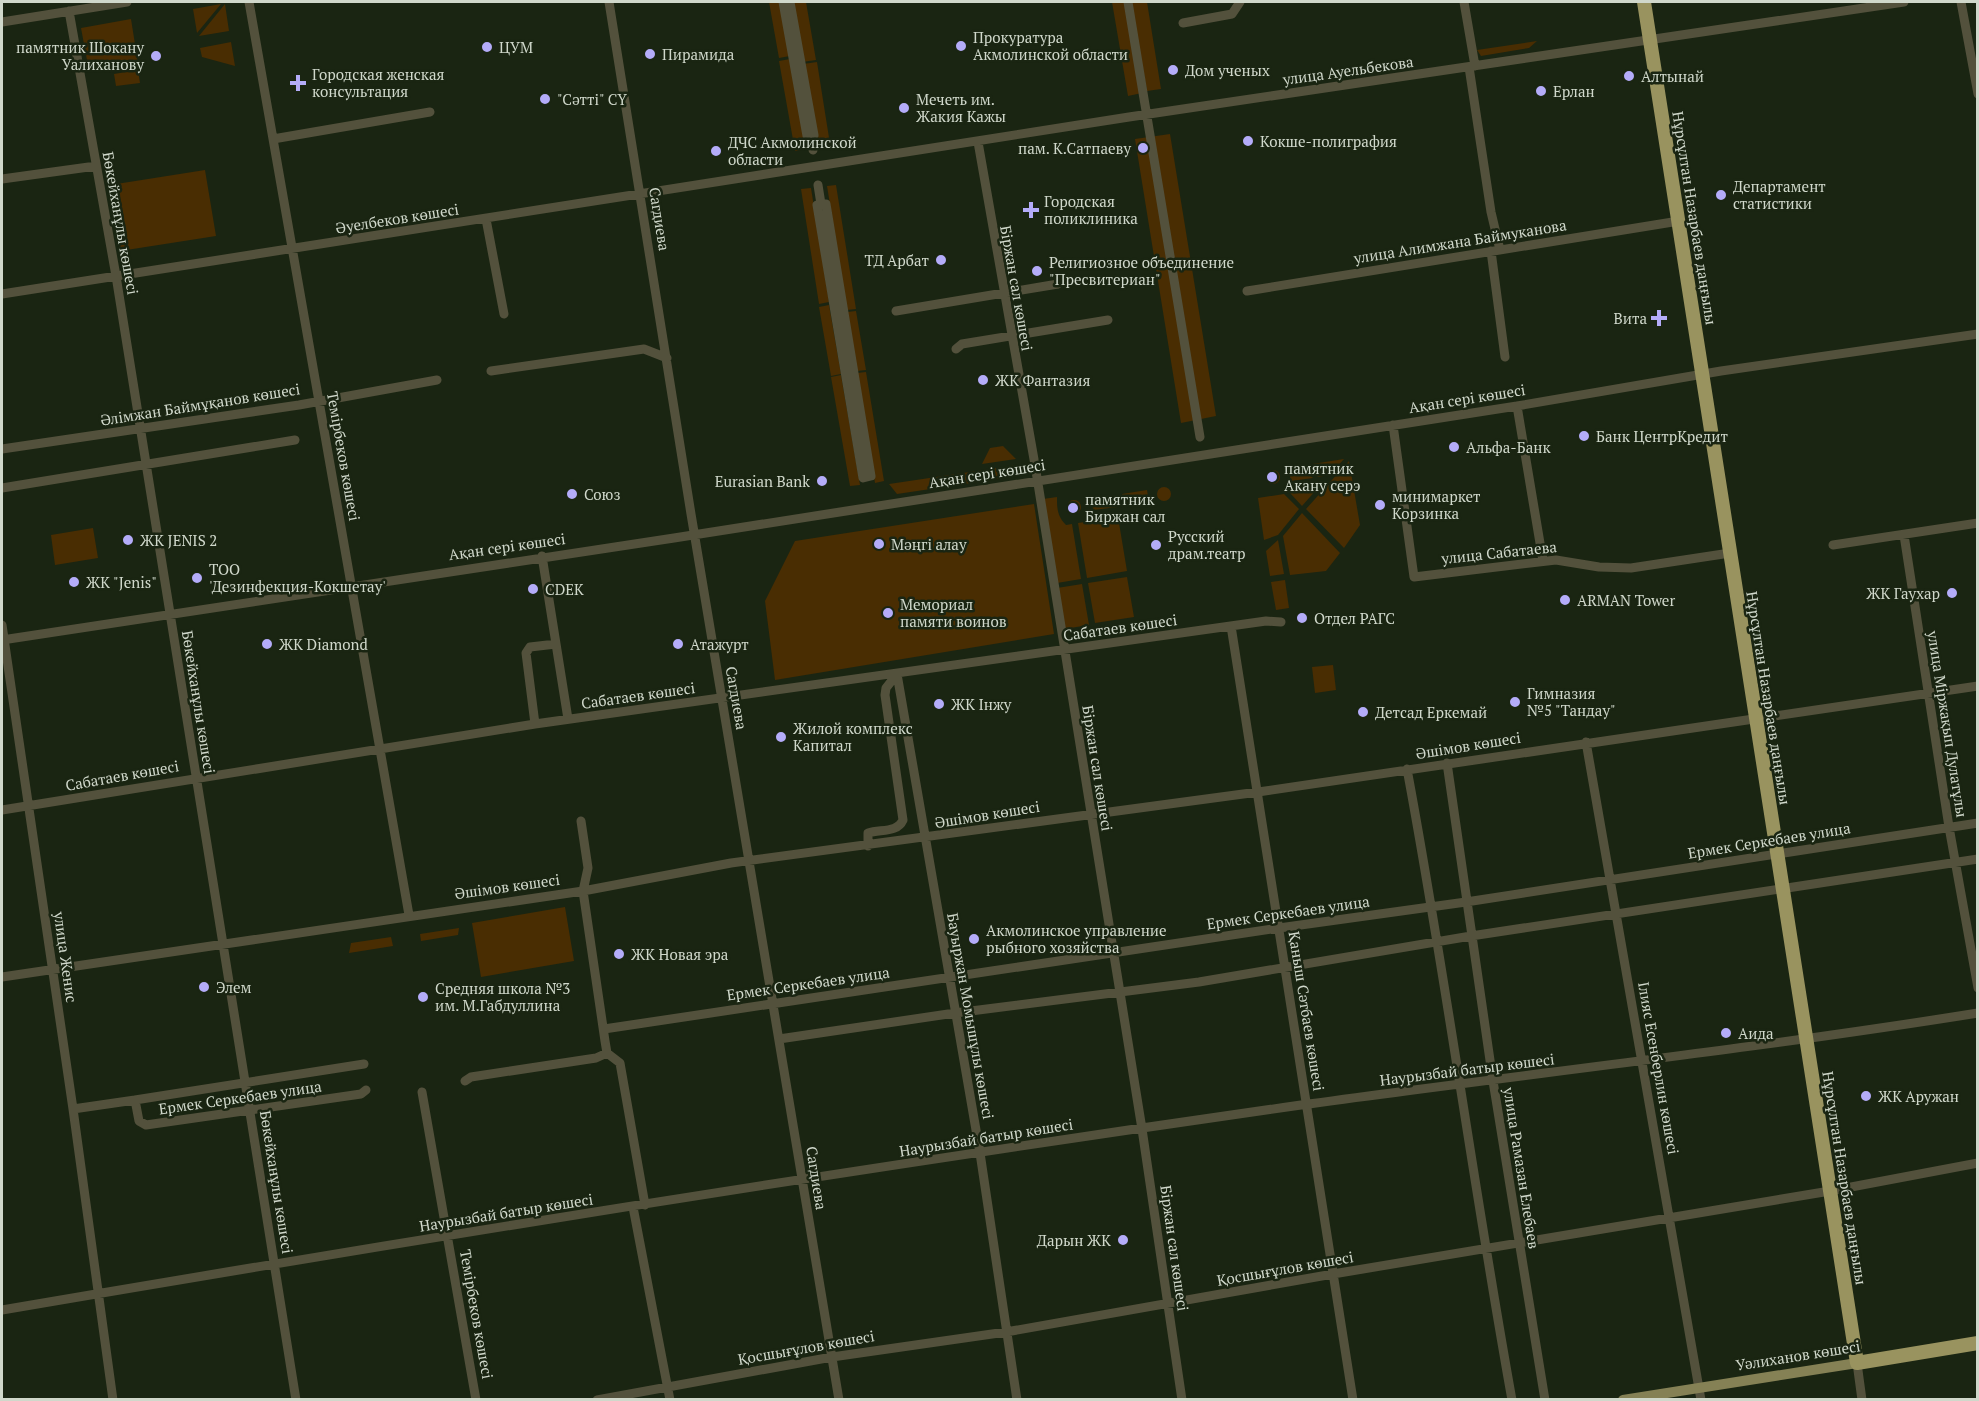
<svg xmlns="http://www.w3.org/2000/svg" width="1979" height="1401" viewBox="0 0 1979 1401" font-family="'PT Serif',serif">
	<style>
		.green { fill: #492d02 }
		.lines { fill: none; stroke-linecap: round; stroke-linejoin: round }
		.minor { stroke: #53513c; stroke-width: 9 }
		.major { stroke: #858155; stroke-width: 10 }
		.highway { stroke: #99935f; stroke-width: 14 }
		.poi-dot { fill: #b4acf9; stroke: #1a2512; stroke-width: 2 }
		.labels { text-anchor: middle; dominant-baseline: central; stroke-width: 5; stroke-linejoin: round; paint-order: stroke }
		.poi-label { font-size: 15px; fill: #d0d8cb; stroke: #1a2512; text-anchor: start }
		.street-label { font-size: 15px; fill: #d0d8cb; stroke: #1a2512 }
	</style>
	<rect width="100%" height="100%" fill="#1a2512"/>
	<path class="green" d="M769 2H780L790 56 779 58Z
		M792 2H806L816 60 802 62Z
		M1112 2H1126L1142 93 1128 96Z
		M1131 2H1147L1161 89 1147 91Z
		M221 4 197 33 193 9Z
		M225 4 229 31 199 36Z
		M131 19 138 63 89 71 81 28Z
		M1537 41 1529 48 1481 56 1477 50Z
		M231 42 235 66 202 57 200 48Z
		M790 59 806 149 795 151 779 61Z
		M817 62 830 144 817 146 803 64Z
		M138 70 140 83 116 86 114 74Z
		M1170 134 1216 416 1181 423 1135 139Z
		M205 170 216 236 120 251 110 185Z
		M836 185 856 309 847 310 827 186Z
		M811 188 829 302 819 304 801 189Z
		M829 305 841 374 831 376 819 307Z
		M856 311 866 370 857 371 847 312Z
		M866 372 884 481 875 483 857 373Z
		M841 375 860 485 850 486 831 377Z
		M1003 446 1016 459 982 464 990 448Z
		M1344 459 1330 475 1318 477 1306 465Z
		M1349 461 1360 525 1344 548 1306 509Z
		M1017 465 1018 476 897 494 889 484Z
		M1301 466 1313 478 1291 481 1288 468Z
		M1266 477a7 7 0 1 1 14 0a7 7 0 1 1-14 0Z
		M1157 494a7 7 0 1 1 14 0a7 7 0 1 1-14 0Z
		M1317 489 1302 506 1290 493Z
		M1147 490 1149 502 1124 506 1122 494Z
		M1284 494 1299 509 1278 535 1264 540 1258 498Z
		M1116 495 1118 507 1093 510 1091 498Z
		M1057 497C1057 508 1057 516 1066 525L1072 524 1081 579 1057 583 1043 499Z
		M1067 507a7 7 0 1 1 14 0a7 7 0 1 1-14 0Z
		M1034 504 1054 634 775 680 765 601 795 541Z
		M1302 513 1340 553 1326 571 1290 575 1283 536Z
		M1118 517 1127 571 1087 578 1078 523Z
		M93 528 98 558 55 565 51 535Z
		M1278 540 1284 574 1270 576 1266 551Z
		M1127 577 1134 617 1095 623 1088 583Z
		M1285 580 1289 608 1276 610 1271 582Z
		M1082 584 1089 625 1064 629 1057 588Z
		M1333 665 1336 690 1315 693 1312 667Z
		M565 907 574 961 481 977 472 923Z
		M459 928 458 935 421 941 420 934Z
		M391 937 393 946 349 953 351 943Z"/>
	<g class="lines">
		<path class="minor" d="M249 2 409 915
			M609 2 691 514 839 1400
			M783 2 807 136H810L813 150
			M790 2 814 135 810 136
			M1128 2 1200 437
			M1464 2 1475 66
			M1961 2 1978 94
			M69 11 116 276 296 1400
			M2 22 127 2
			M1183 23 1232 14 1240 2
			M1469 67 1491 212 1500 250
			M273 139 430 112
			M978 142 1035 465 1142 1129 1182 1400
			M2 179 96 166
			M818 185 821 204H826L871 476 863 478 817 205 821 204
			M486 219 504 314
			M1491 251 1505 357
			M1247 291 1679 221
			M2 294 1129 117 1904 2
			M896 311 1058 284
			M956 349 962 344 1108 320
			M491 371 644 349 667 358
			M1517 406 1543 561
			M1393 425 1414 577 1556 560 1599 567 1631 568 1730 553
			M2 449 299 405 437 380
			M2 488 295 440
			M1904 535 1949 827 1978 988
			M1833 545 1978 523
			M542 556 568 719
			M2 625 73 1109 113 1400
			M1231 626 1353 1400
			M2 640 674 538 1517 406 1721 371 1978 334
			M897 674 980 1153 1017 1400
			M535 724 526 653 530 647 556 644
			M1586 742 1701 1400
			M1447 763 1493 1081 1545 1400
			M1407 769C1446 978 1474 1190 1512 1400
			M2 810 535 724 1266 621 1281 622
			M581 821 588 868 583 891 605 1041 607 1053 620 1063 645 1205
			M868 846V833C881 829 897 833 903 820L885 695 886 688 897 674
			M2 977 583 891 731 863 1258 792 1978 686
			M604 1029 1279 928 1466 902 1978 823
			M779 1039 955 1013 1199 982 1471 936 1978 859
			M465 1081 471 1077 596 1058 607 1053
			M422 1092 476 1400
			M135 1100 364 1064
			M73 1109 135 1100 139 1121 146 1125 361 1094 366 1090
			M633 1207 670 1400
			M2 1310C434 1236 867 1167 1301 1105 1526 1074 1753 1049 1978 1013
			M1857 1363 1862 1400
			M597 1400 832 1357 1006 1332 1333 1274 1830 1191 1978 1163"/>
		<path class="major" d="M1623 1400 1857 1363"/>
		<path class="highway" d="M1644 2 1857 1363 1978 1343"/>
	</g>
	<g class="poi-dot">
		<circle cx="961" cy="46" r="6"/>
		<circle cx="487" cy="47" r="6"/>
		<circle cx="650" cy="54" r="6"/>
		<circle cx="156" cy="56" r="6"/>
		<circle cx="1173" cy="70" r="6"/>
		<circle cx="1629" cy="76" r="6"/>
		<path d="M295 74h6v6h6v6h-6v6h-6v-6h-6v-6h6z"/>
		<circle cx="1541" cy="91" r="6"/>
		<circle cx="545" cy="99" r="6"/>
		<circle cx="904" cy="108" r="6"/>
		<circle cx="1248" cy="141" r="6"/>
		<circle cx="1143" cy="148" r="6"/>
		<circle cx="716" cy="151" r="6"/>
		<circle cx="1721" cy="195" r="6"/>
		<path d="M1028 201h6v6h6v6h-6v6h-6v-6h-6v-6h6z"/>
		<circle cx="941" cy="260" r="6"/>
		<circle cx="1037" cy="271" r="6"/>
		<path d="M1656 309h6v6h6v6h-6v6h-6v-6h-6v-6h6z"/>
		<circle cx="983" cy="380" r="6"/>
		<circle cx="1584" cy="436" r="6"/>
		<circle cx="1454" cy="447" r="6"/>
		<circle cx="1272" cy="477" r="6"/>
		<circle cx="822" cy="481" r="6"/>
		<circle cx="572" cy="494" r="6"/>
		<circle cx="1380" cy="505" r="6"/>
		<circle cx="1073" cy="508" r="6"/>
		<circle cx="128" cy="540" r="6"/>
		<circle cx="879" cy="544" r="6"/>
		<circle cx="1156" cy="545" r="6"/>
		<circle cx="197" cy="578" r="6"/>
		<circle cx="74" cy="582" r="6"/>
		<circle cx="533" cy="589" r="6"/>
		<circle cx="1952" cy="593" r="6"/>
		<circle cx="1565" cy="600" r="6"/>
		<circle cx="888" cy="613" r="6"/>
		<circle cx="1302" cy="618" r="6"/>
		<circle cx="267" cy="644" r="6"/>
		<circle cx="678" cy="644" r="6"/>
		<circle cx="1515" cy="702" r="6"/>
		<circle cx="939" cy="704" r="6"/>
		<circle cx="1363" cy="712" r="6"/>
		<circle cx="781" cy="737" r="6"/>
		<circle cx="974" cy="939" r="6"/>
		<circle cx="619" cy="954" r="6"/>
		<circle cx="204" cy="987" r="6"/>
		<circle cx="423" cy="997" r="6"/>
		<circle cx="1726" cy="1033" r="6"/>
		<circle cx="1866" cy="1096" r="6"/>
		<circle cx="1123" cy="1240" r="6"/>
	</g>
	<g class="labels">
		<g class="poi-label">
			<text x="973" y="37">Прокуратура<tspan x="973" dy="17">Акмолинской области</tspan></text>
			<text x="144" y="47" text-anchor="end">памятник Шокану<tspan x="144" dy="17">Уалиханову</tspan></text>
			<text x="499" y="47">ЦУМ</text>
			<text x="662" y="54">Пирамида</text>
			<text x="1185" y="70">Дом ученых</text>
			<text x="312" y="74">Городская женская<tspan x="312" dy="17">консультация</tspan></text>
			<text x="1641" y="76">Алтынай</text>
			<text x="1553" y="91">Ерлан</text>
			<text x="557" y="99">"Сәтті" СY</text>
			<text x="916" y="99">Мечеть им.<tspan x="916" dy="17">Жакия Кажы</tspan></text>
			<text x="1260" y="141">Кокше-полиграфия</text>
			<text x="728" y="142">ДЧС Акмолинской<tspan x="728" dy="17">области</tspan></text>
			<text x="1131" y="148" text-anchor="end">пам. К.Сатпаеву</text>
			<text x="1733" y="186">Департамент<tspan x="1733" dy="17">статистики</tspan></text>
			<text x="1044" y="201">Городская<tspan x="1044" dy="17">поликлиника</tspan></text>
			<text x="929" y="260" text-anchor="end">ТД Арбат</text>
			<text x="1049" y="262">Религиозное объединение<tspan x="1049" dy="17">"Пресвитериан"</tspan></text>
			<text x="1647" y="318" text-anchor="end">Вита</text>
			<text x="995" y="380">ЖК Фантазия</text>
			<text x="1596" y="436">Банк ЦентрКредит</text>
			<text x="1466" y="447">Альфа-Банк</text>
			<text x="1284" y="468">памятник<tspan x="1284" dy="17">Акану серэ</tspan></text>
			<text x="810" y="481" text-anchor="end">Eurasian Bank</text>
			<text x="584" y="494">Союз</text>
			<text x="1392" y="496">минимаркет<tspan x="1392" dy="17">Корзинка</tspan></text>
			<text x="1085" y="499">памятник<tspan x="1085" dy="17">Биржан сал</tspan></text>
			<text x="1168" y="536">Русский<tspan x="1168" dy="17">драм.театр</tspan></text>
			<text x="140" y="540">ЖК JENIS 2</text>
			<text x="891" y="544">Мәңгі алау</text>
			<text x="209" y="569">ТОО<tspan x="209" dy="17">'Дезинфекция-Кокшетау'</tspan></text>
			<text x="86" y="582">ЖК "Jenis"</text>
			<text x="545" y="589">CDEK</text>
			<text x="1940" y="593" text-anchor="end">ЖК Гаухар</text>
			<text x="1577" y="600">ARMAN Tower</text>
			<text x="900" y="604">Мемориал<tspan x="900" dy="17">памяти воинов</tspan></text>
			<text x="1314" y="618">Отдел РАГС</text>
			<text x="279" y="644">ЖК Diamond</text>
			<text x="690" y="644">Атажурт</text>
			<text x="1527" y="693">Гимназия<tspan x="1527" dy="17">№5 "Тандау"</tspan></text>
			<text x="951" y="704">ЖК Інжу</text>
			<text x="1375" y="712">Детсад Еркемай</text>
			<text x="793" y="728">Жилой комплекс<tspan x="793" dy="17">Капитал</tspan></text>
			<text x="986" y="930">Акмолинское управление<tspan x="986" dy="17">рыбного хозяйства</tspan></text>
			<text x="631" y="954">ЖК Новая эра</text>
			<text x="216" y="987">Элем</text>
			<text x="435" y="988">Средняя школа №3<tspan x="435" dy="17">им. М.Габдуллина</tspan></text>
			<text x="1738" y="1033">Аида</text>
			<text x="1878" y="1096">ЖК Аружан</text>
			<text x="1111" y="1240" text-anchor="end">Дарын ЖК</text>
		</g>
		<g class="street-label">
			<text transform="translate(1348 70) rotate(-8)">улица Ауельбекова</text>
			<text transform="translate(397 218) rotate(-9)">Әуелбеков көшесі</text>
			<text transform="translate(1695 218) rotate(81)">Нұрсұлтан Назарбаев даңғылы</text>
			<text transform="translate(660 219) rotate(81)">Сагдиева</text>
			<text transform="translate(121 223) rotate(80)">Бөкейханұлы көшесі</text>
			<text transform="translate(1460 241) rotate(-9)">улица Алимжана Баймуканова</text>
			<text transform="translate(1017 288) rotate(80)">Біржан сал көшесі</text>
			<text transform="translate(1467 398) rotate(-9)">Ақан сері көшесі</text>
			<text transform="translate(200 404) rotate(-9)">Әлімжан Баймұқанов көшесі</text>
			<text transform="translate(344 456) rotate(80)">Темірбеков көшесі</text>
			<text transform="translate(987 473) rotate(-9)">Ақан сері көшесі</text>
			<text transform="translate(507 546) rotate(-8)">Ақан сері көшесі</text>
			<text transform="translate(1499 552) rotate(-6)">улица Сабатаева</text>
			<text transform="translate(1120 627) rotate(-8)">Сабатаев көшесі</text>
			<text transform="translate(638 695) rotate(-8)">Сабатаев көшесі</text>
			<text transform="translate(737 698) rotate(80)">Сагдиева</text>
			<text transform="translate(1769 698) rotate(81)">Нұрсұлтан Назарбаев даңғылы</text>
			<text transform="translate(199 702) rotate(81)">Бөкейханұлы көшесі</text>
			<text transform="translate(1948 724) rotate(81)">улица Міржақып Дулатұлы</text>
			<text transform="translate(1468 745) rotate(-9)">Әшімов көшесі</text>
			<text transform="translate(1098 768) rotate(81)">Біржан сал көшесі</text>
			<text transform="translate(122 775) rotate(-10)">Сабатаев көшесі</text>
			<text transform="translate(987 814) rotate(-9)">Әшімов көшесі</text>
			<text transform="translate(1769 840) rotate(-9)">Ермек Серкебаев улица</text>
			<text transform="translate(507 886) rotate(-8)">Әшімов көшесі</text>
			<text transform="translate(1288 912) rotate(-8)">Ермек Серкебаев улица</text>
			<text transform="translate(66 957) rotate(82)">улица Женис</text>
			<text transform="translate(808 983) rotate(-8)">Ермек Серкебаев улица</text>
			<text transform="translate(1307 1011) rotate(81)">Қаныш Сәтбаев көшесі</text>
			<text transform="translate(971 1016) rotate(80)">Бауыржан Момышұлы көшесі</text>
			<text transform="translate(1659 1068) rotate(80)">Ілияс Есенберлин көшесі</text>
			<text transform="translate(1467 1069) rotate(-7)">Наурызбай батыр көшесі</text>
			<text transform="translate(240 1097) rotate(-8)">Ермек Серкебаев улица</text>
			<text transform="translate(986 1137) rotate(-9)">Наурызбай батыр көшесі</text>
			<text transform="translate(1522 1168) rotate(81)">улица Рамазан Елебаев</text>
			<text transform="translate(817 1178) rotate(81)">Сагдиева</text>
			<text transform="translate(1845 1178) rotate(81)">Нұрсұлтан Назарбаев даңғылы</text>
			<text transform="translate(277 1182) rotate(81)">Бөкейханұлы көшесі</text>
			<text transform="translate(506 1212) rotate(-9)">Наурызбай батыр көшесі</text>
			<text transform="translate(1175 1248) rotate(82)">Біржан сал көшесі</text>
			<text transform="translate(1285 1268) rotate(-10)">Қосшығұлов көшесі</text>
			<text transform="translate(477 1314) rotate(80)">Темірбеков көшесі</text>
			<text transform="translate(806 1347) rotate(-10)">Қосшығұлов көшесі</text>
			<text transform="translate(1798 1355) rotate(-9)">Уәлиханов көшесі</text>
		</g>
	</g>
	<rect width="1979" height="1401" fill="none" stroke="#d0d8cb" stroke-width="6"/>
</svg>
